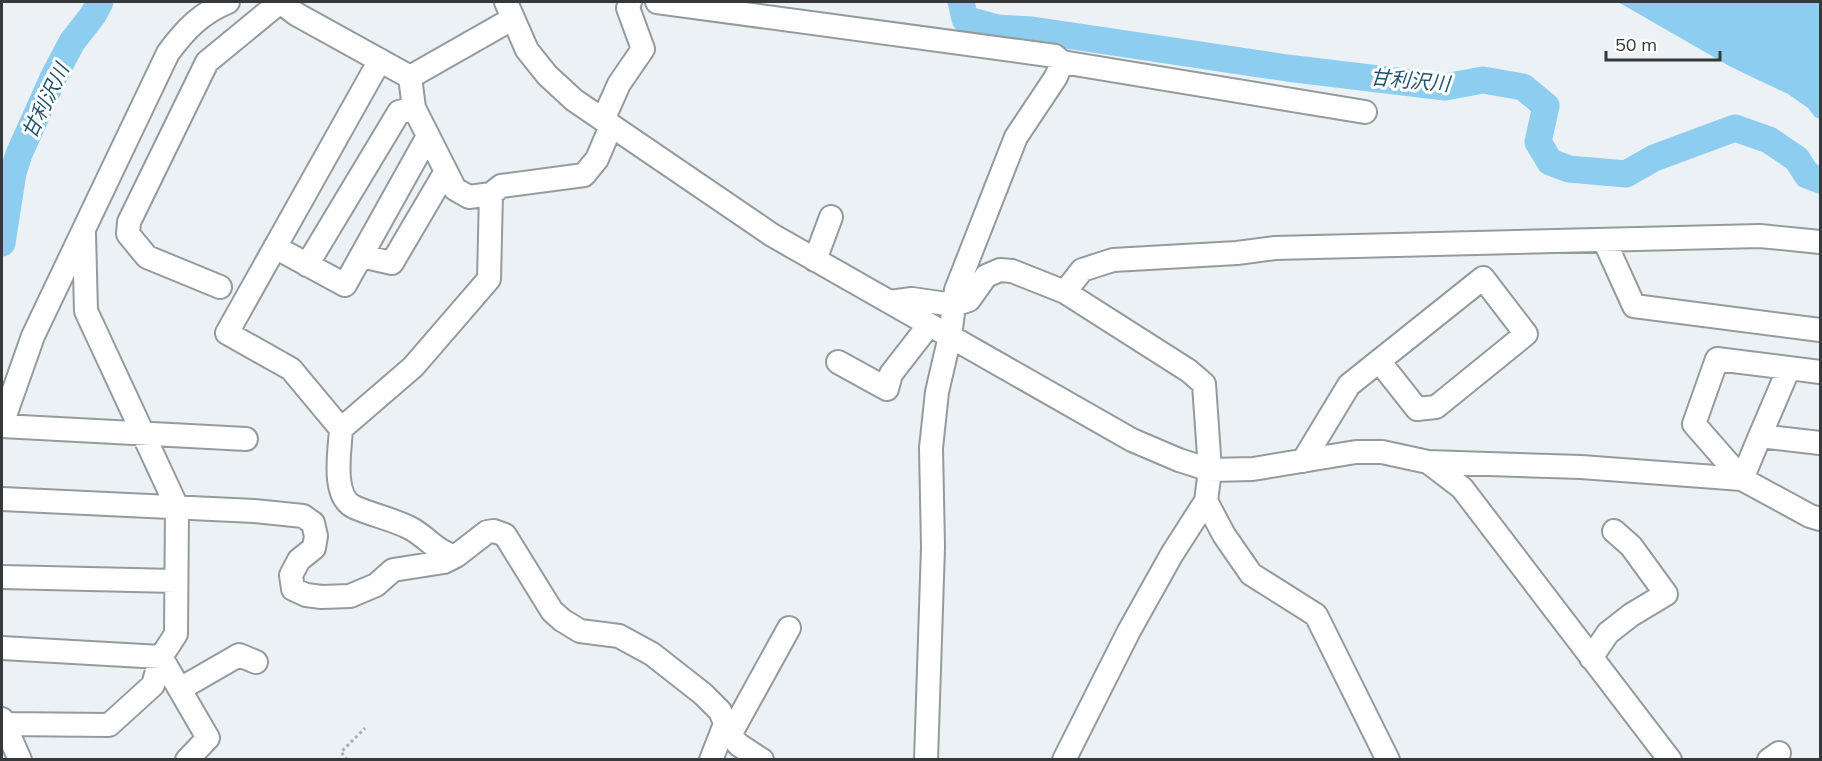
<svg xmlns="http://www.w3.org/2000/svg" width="1822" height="761" viewBox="0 0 1822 761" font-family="Mulish,'Noto Sans JP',sans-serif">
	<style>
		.water { fill: #8dcef0 }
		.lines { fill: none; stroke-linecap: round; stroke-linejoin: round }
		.river { stroke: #8dcef0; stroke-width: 27 }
		.minor-casing { stroke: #959a9d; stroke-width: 26 }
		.path { stroke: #aaaeb1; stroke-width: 3; stroke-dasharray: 3 3; stroke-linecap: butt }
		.minor { stroke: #fff; stroke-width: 22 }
		.labels { text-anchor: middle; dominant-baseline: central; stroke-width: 6; stroke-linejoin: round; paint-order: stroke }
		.water-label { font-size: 20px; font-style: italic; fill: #20536b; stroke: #fff }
	</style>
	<rect width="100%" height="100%" fill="#ebf1f4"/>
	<path class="water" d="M1618 2H1820V119L1815 117 1808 108 1788 94 1731 67Z"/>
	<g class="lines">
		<path class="river" d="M961 2 965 19 997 28 1032 30 1287 68 1445 87 1483 80 1523 87 1546 106 1538 142 1550 162 1569 169 1626 174 1654 158 1735 128 1769 140 1797 159 1807 175 1820 180
			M2 243 13 173 19 154 54 76 72 42 93 15 100 2"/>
		<g class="minor-casing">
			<path id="minor" d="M280 2 296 14 410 77
				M506 2 527 50 547 75 574 100 772 235 1132 440 1179 460 1210 470 1253 469 1356 452H1382L1428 462 1462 488 1670 760
				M657 2 1055 56 1062 62 1365 112
				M380 60 227 333 291 369 341 429C340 450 331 496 354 507 372 515 392 519 410 528 426 536 438 554 456 556L487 532 494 531 505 535 552 611 562 620 580 631 619 636 652 654 703 694 720 711 730 735 739 745 762 760
				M410 77 414 108 455 189 469 197 491 194 501 186 584 175 597 159 611 126
				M410 77 512 19
				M603 120 619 84 643 49 628 8 630 2
				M1604 240 1634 306 1820 330
				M275 247 345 285 428 136
				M361 256 392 263 446 171
				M815 260 831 217
				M307 265 399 112 414 108
				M220 287 147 257 128 234 129 222 207 62 280 2
				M1065 292 1082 270 1113 260 1237 253 1275 248 1760 236 1820 242
				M890 302 912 299 954 305 969 300 986 276 1000 270 1012 271 1065 292 1189 371 1204 384 1210 470 1206 501 1172 554 1129 631 1064 760
				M838 362 887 389 891 374 929 325
				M1820 372 1717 359 1694 424 1742 479 1760 436 1820 443
				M2 424 33 336 168 53C185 30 201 13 228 2
				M2 426 246 439
				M341 429 413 367 489 279 491 194
				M1760 436 1789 368
				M1303 461 1349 385 1483 278 1526 334 1436 407 1417 409 1379 361
				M1428 462 1581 467 1742 479 1810 516 1820 519
				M2 499 254 511 303 516 313 523 316 536 314 548 299 560 291 575 293 589 306 595 322 597 350 596 376 585 393 570 444 562 456 556
				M1206 501 1224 535 1251 574 1316 615 1388 760
				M2 577 176 581
				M2 648 161 657 208 738 187 760
				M1591 658 1608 633 1631 615 1666 594 1631 546 1614 531
				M180 689 239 655 256 662
				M2 719 20 760
				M4 724 109 725 153 685 161 657 176 634 177 507 86 311 84 233
				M730 735 789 628
				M711 760 725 724
				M926 760 933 547 931 448 937 392 950 336 956 290 1016 137 1056 77 1062 62
				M1769 760 1779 753"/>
		</g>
		<path class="path" d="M347 760 341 752 365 728"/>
		<use href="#minor" class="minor"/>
	</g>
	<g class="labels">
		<g class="water-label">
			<text transform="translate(1410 80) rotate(5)">甘利沢川</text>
			<text transform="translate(45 101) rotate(-64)">甘利沢川</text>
		</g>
	</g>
	<rect width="1822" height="761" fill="none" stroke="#363839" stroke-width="6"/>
	<path d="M1606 51v9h114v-9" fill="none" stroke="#363839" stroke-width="3"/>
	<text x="1615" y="51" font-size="18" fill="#363839" stroke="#ffffff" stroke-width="4.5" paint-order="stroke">50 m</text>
</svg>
